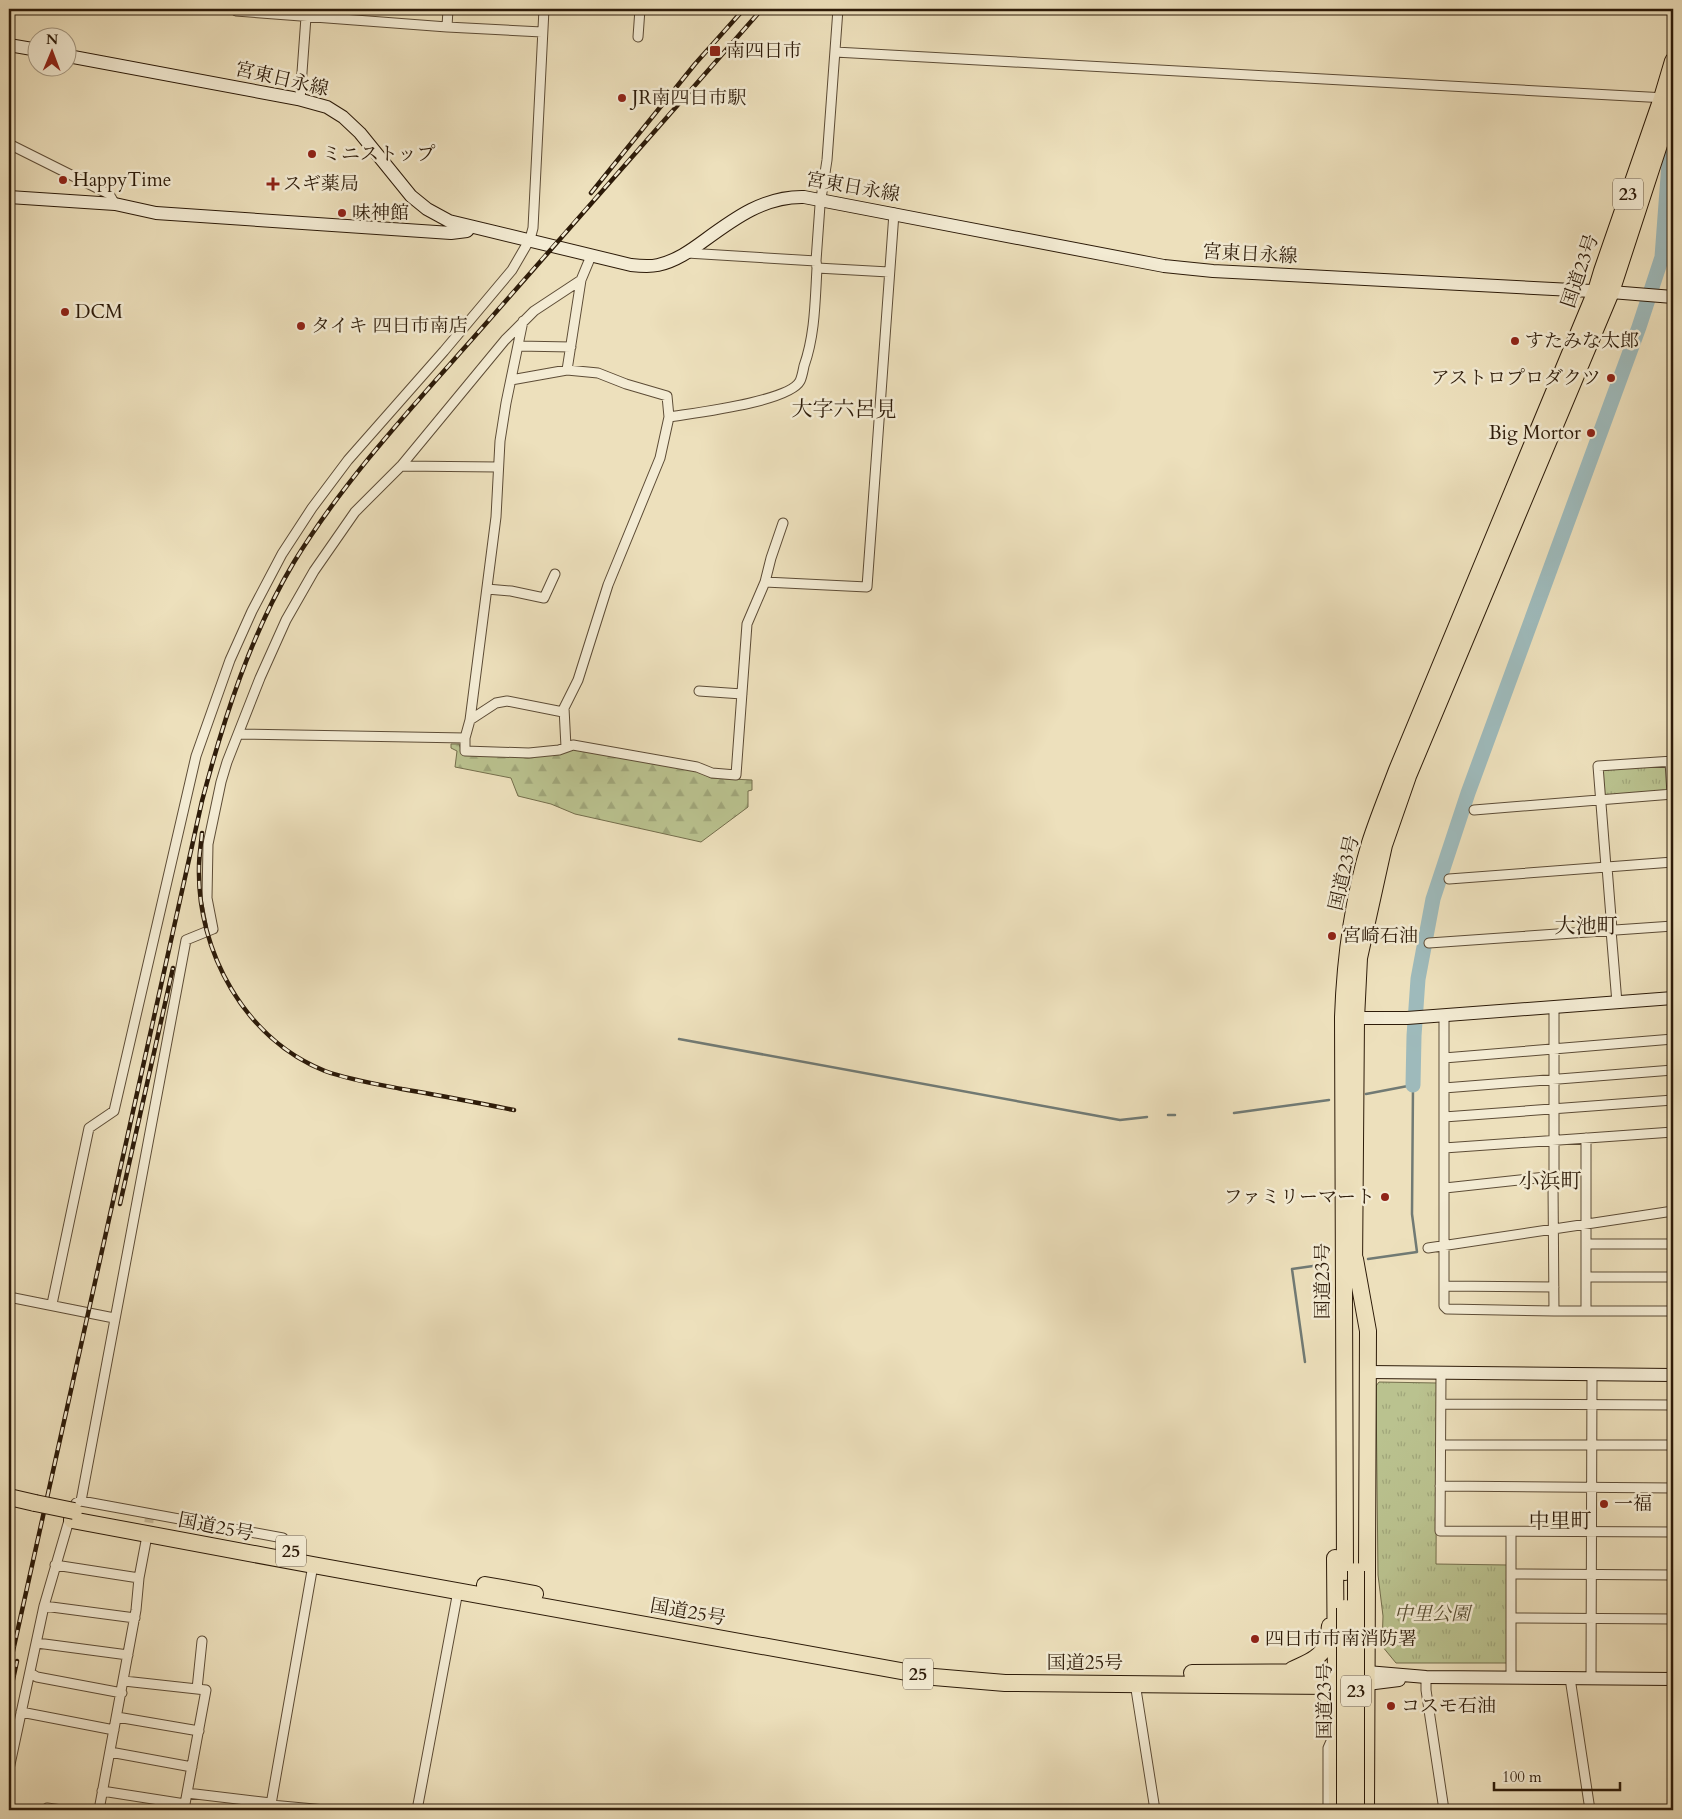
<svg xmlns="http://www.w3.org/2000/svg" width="1682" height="1819" viewBox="0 0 1682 1819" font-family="Cardo,'Noto Serif JP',serif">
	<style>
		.grass { fill: url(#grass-tufts); stroke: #746e4c }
		.forest { fill: url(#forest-firs); stroke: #746e4c }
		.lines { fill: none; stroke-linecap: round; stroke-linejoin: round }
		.stream { stroke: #717a74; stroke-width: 2.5 }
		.river { stroke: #9ebabb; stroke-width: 15 }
		.street-tunnel { stroke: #c7b998; stroke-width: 9; stroke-dasharray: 9 4.5; stroke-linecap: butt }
		.street-casing { stroke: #5d4c36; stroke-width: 11 }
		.secondary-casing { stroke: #2d1b09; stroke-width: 14 }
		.highway-casing { stroke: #2d1b09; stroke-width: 18 }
		.street { stroke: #f3ebd3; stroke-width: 9 }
		.secondary { stroke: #f3ebd3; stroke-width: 12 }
		.highway { stroke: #ede0bc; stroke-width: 16 }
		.rail-casing { stroke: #2d1b09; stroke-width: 4.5 }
		.rail { stroke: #f3ebd3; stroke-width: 2.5; stroke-dasharray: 8; stroke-linecap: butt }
		.highway-bridge-casing { stroke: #2d1b09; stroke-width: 18; stroke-linecap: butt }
		.highway-bridge { stroke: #ede0bc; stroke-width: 16 }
		.poi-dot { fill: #8f2418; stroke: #f3ebd3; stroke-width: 2 }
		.labels { text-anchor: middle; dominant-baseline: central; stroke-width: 5; stroke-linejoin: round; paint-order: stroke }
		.shield { fill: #f3ebd3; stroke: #685946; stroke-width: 1 }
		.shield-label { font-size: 18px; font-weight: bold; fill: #2d1b09 }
		.poi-label { font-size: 19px; fill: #2d1b09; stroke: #f3ebd3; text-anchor: start }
		.street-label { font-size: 19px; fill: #2d1b09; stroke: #f3ebd3 }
		.park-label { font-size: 19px; font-style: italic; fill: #574d31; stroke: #f3ebd3 }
		.quarter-label { font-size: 21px; fill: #2d1b09; stroke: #f3ebd3 }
	</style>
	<defs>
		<pattern id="grass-tufts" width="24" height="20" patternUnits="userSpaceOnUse" patternTransform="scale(1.25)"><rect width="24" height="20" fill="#bac28f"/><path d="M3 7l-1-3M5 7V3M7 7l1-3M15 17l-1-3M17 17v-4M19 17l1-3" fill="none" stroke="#a0a67a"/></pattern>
		<pattern id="forest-firs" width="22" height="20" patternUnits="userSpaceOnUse" patternTransform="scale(1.25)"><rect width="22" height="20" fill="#bac28f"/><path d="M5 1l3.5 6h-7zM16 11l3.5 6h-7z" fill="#a0a67a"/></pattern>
	</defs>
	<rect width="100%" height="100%" fill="#ede0bc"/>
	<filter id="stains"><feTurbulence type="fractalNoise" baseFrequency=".004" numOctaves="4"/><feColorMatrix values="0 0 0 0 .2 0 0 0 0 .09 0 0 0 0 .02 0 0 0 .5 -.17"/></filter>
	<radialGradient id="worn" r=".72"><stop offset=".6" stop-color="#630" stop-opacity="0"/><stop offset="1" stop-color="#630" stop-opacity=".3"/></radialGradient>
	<path class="grass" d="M1667 766 1668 791 1607 795 1604 794 1603 770 1605 768Z
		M1379 1382 1437 1383 1436 1564 1508 1565V1663H1396L1382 1646 1383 1616 1378 1575 1376 1386Z"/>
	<path class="forest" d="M451 744H459L462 752 528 758 574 749 696 770 711 778 752 780V790L748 791V807L701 842 575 814 551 804 518 796 511 778 455 767 457 751 451 748Z"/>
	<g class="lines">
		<path class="stream" d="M679 1039 1120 1120 1147 1117
			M1366 1094 1413 1085 1412 1214 1417 1252 1368 1259
			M1234 1113 1329 1100
			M1168 1115H1175
			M1305 1362 1292 1269 1327 1264"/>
		<path class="river" d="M1413 1085 1414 1036 1418 979 1433 899 1468 793 1639 327 1662 257 1670 150"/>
		<path class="street-tunnel" d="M147 1536 150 1514"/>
		<g class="street-casing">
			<path id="street" d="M236 11 447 27 542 32
				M447 27 448 9
				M638 37 640 9
				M835 52 1666 98
				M300 100 306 17
				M9 144 109 194 115 204
				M687 253 816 261
				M817 268 889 272
				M523 321 506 403 500 441 496 517 470 720 465 738V751L529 753 559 750 573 745 697 767 712 773 736 775 747 624 765 582 867 587 894 213
				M518 346 571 347
				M567 370 581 280
				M511 380 567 370 598 373 626 384 667 396 669 417 660 458 608 585 578 680 564 708 566 747
				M669 417C693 413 789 402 800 381 802 377 803 371 804 366 815 335 815 302 817 268L816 261 820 205 827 160 838 9
				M401 466 497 467
				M765 582 771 558 783 523
				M487 589 511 591 544 598 555 574
				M699 691 742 694
				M470 720 496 703 507 701 563 712
				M239 734 465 738
				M1670 761 1672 794
				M1474 810 1673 794
				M1606 867 1598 766 1673 761
				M1607 867 1612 930
				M1449 879 1673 862
				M1611 930 1617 1003
				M1429 943 1673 926
				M1554 1007V1175L1553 1184 1554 1311H1673
				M1444 1015V1306L1447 1309 1554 1311
				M1444 1058 1673 1039
				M1444 1088 1673 1070
				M1444 1117 1673 1100
				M1444 1148 1673 1132
				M1445 1188 1546 1177 1554 1178
				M1586 1244H1673
				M1428 1248 1673 1211
				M1586 1277H1673
				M1445 1286 1554 1287
				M9 1297 114 1318
				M52 1304 89 1128 114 1111 196 756 230 660 252 611 282 554 312 508 348 460 444 351 512 270 530 239 533 228 544 9
				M1586 1311V1138
				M1441 1374 1440 1531 1673 1532
				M1441 1404 1673 1405
				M1441 1445H1673
				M1440 1486 1673 1488
				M81 1501 186 940 213 929 207 898 208 844 221 782 227 762 260 678 286 620 314 571 355 512 401 466 505 340 534 311 581 280 591 256
				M76 1503 81 1501 283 1538 281 1549
				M55 1565 139 1578
				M1511 1574 1673 1575
				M44 1606 135 1618
				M1511 1618 1673 1619
				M37 1643 128 1655
				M30 1673 37 1677 122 1693
				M1426 1677V1690L1444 1810
				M1511 1677V1532
				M1570 1678 1590 1810
				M1591 1678 1592 1374
				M124 1681 197 1689
				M1135 1683 1155 1810
				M21 1712 114 1730
				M117 1717 199 1731
				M110 1752 192 1767
				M9 1769 44 1606 70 1517
				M102 1791 185 1804 187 1793 271 1803
				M187 1793 206 1690 197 1689 202 1641
				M271 1805 325 1810
				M47 1808 62 1810
				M99 1810 136 1610 139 1578 146 1541
				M270 1810 313 1565
				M417 1810 458 1591
				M1328 1810V1748L1332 1739"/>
		</g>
		<g class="secondary-casing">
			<path id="secondary" d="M9 45 38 50
				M68 56 298 99 327 107 343 117 360 133 411 196 427 209 449 221 631 265C640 266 649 267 658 265 676 261 690 251 705 240 735 218 765 196 804 197L1164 266 1213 271 1611 292 1673 297
				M9 197 115 204 156 213 451 233 467 231 470 227
				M1349 1018H1407L1673 998
				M1368 1372 1673 1375
				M1367 1672 1426 1677 1673 1679
				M1367 1684 1399 1680"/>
		</g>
		<g class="highway-casing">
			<path id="highway" d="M1355 1259 1368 1331 1366 1810
				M1354 1269 1356 1019 1359 958 1384 845 1408 776 1611 292 1673 102
				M9 1497 35 1503
				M72 1520 313 1565 934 1677 1005 1683 1335 1686 1367 1684
				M1335 1558 1337 1810
				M1345 1572 1343 1017C1345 959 1353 899 1370 843 1378 818 1388 794 1397 770L1596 291 1602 271 1662 98 1673 61
				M485 1585 535 1594
				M1292 1670C1306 1663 1321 1659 1327 1643 1329 1638 1329 1632 1330 1626
				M1192 1673 1367 1672"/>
		</g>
		<use href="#street" class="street"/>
		<use href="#secondary" class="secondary"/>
		<use href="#highway" class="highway"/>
		<g class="rail-casing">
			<path id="rail" d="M591 193 695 64 744 9
				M202 833C201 845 199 856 199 867 197 952 245 1039 325 1071 350 1080 376 1084 402 1089 439 1095 477 1103 514 1110
				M120 1204 173 968
				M9 1669 202 801C224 718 250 636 294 562 346 477 416 403 482 328 575 221 669 115 762 9
				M9 1698 17 1661"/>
		</g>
		<use href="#rail" class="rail"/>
		<g class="highway-bridge-casing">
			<path id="highway-bridge" d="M35 1503 74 1511
				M1356 1571V1810
				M1345 1810V1608"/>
		</g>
		<use href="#highway-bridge" class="highway-bridge"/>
	</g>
	<g class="poi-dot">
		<rect x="709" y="45" width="12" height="12" rx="2.5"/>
		<circle cx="622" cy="98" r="5"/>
		<circle cx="312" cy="154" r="5"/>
		<circle cx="63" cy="180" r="5"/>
		<path d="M270.5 176.5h5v5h5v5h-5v5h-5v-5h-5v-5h5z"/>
		<circle cx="342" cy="213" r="5"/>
		<circle cx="65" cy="312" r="5"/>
		<circle cx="301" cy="326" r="5"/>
		<circle cx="1515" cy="341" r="5"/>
		<circle cx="1611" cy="378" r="5"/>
		<circle cx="1591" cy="433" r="5"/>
		<circle cx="1332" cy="936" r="5"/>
		<circle cx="1385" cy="1197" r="5"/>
		<circle cx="1604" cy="1504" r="5"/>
		<circle cx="1255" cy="1639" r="5"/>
		<circle cx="1391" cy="1706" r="5"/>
	</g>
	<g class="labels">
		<g class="shield">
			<rect x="1613" y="178.5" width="30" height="31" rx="4"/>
			<rect x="276" y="1535.5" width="30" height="31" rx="4"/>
			<rect x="903" y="1658.5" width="30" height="31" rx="4"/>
			<rect x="1341" y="1675.5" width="30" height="31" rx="4"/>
		</g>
		<g class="shield-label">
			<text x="1628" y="194">23</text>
			<text x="291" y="1551">25</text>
			<text x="918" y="1674">25</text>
			<text x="1356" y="1691">23</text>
		</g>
		<g class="poi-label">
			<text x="726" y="51">南四日市</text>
			<text x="632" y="98">JR南四日市駅</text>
			<text x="322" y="154">ミニストップ</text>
			<text x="73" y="180">HappyTime</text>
			<text x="283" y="184">スギ薬局</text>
			<text x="352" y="213">味神館</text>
			<text x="75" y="312">DCM</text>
			<text x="311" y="326">タイキ 四日市南店</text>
			<text x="1525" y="341">すたみな太郎</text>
			<text x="1601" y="378" text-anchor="end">アストロプロダクツ</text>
			<text x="1581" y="433" text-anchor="end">Big Mortor</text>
			<text x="1342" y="936">宮崎石油</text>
			<text x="1375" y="1197" text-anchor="end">ファミリーマート</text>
			<text x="1614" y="1504">一福</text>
			<text x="1265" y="1639">四日市市南消防署</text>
			<text x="1401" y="1706">コスモ石油</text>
		</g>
		<g class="street-label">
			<text transform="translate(282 79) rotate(13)">宮東日永線</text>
			<text transform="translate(853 187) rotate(10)">宮東日永線</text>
			<text transform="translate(1250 254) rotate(3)">宮東日永線</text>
			<text transform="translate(1580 271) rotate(-71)">国道23号</text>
			<text transform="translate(1344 873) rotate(-77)">国道23号</text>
			<text transform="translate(1323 1281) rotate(-90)">国道23号</text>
			<text transform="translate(216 1527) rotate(11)">国道25号</text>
			<text transform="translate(688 1612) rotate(10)">国道25号</text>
			<text x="1085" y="1663">国道25号</text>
			<text transform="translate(1325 1701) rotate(-90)">国道23号</text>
		</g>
		<g class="park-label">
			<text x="1432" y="1614">中里公園</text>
		</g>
		<g class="quarter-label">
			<text x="844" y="409">大字六呂見</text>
			<text x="1586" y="926">大池町</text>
			<text x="1550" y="1181">小浜町</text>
			<text x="1560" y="1521">中里町</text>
		</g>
	</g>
	<rect width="1682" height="1819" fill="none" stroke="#ede0bc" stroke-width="30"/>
	<rect x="10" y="10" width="1662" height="1799" fill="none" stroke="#2d1b09" stroke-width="2.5"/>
	<rect x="15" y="15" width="1652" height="1789" fill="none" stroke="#2d1b09"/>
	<g transform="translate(52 52) rotate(1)"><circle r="24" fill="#f3ebd3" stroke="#a49882"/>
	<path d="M0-4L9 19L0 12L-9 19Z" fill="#8f2418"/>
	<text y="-8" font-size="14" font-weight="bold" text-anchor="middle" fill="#2d1b09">N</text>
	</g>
	<path d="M1494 1782v8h126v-8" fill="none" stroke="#2d1b09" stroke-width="2.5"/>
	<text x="1502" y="1782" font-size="15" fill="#2d1b09" stroke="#f3ebd3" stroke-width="4" paint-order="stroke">100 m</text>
	<rect width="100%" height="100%" filter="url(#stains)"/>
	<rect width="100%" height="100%" fill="url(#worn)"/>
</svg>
